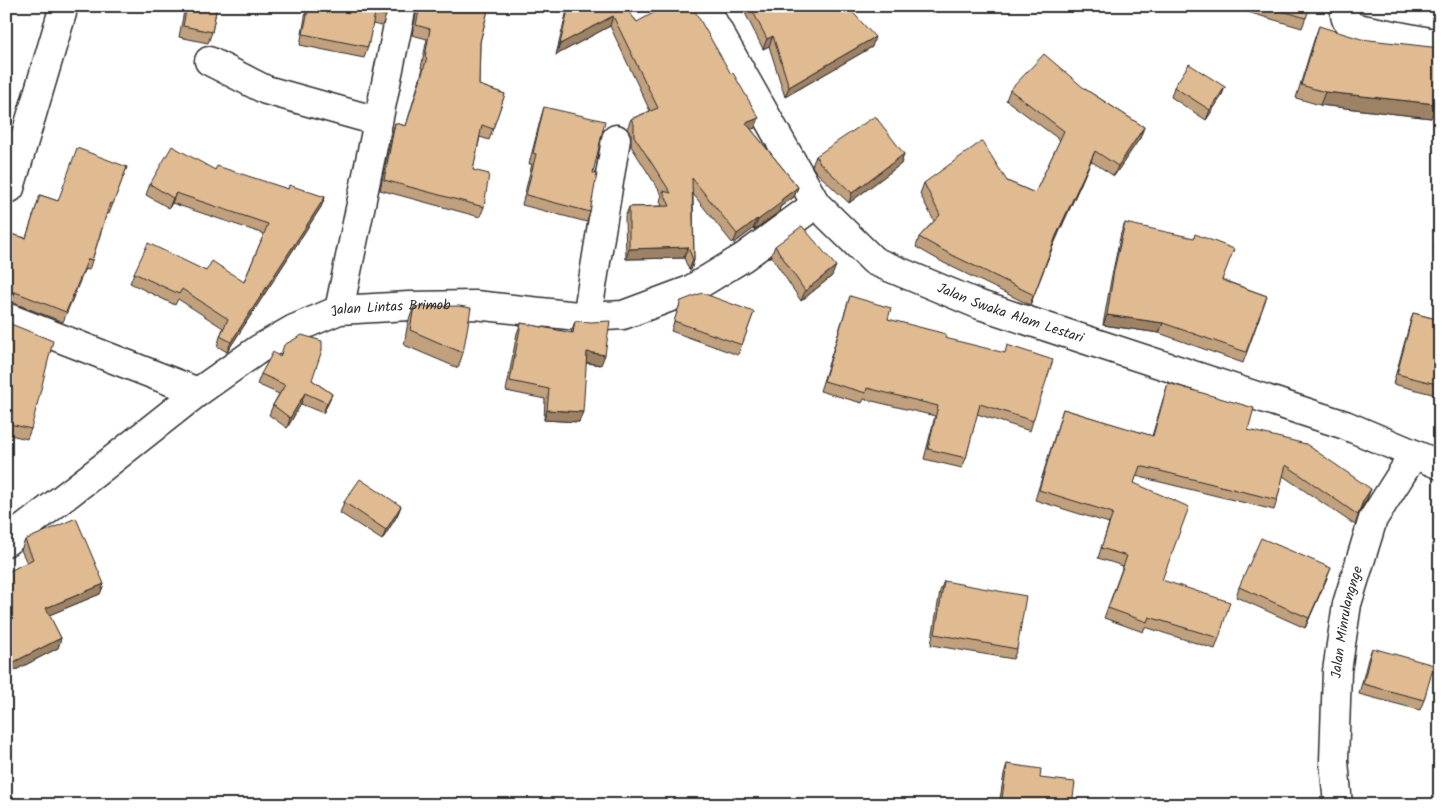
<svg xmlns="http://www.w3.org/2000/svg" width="1446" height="811" viewBox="0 0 1446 811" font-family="Kalam,sans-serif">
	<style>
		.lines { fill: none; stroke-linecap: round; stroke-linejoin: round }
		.minor-casing { stroke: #2b2b2b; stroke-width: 31 }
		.minor { stroke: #fff; stroke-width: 28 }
		.wall { fill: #c1a07d; stroke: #2b2b2b }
		.shaded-wall { fill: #9d8266; stroke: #2b2b2b }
		.building { fill: #e0ba91; stroke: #2b2b2b }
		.labels { text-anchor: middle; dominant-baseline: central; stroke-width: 4.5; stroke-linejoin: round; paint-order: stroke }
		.street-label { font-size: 14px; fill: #2b2b2b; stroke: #fff }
	</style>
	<rect width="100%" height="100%" fill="#fff"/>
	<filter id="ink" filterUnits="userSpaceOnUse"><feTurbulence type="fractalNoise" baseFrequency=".02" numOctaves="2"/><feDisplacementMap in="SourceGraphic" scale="10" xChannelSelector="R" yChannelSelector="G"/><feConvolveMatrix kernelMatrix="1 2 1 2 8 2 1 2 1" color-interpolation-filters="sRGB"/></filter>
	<g filter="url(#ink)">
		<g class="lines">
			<g class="minor-casing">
				<g id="minor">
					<path id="s1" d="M704 6 816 204 874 261 980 305 1345 425 1440 465"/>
					<path d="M1345 6C1344 15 1345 21 1352 27L1440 44"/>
					<path d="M209 61 266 90 377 121"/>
					<path d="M10 188 62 13"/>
					<path d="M339 310 402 6"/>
					<path d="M6 317 198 392"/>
					<path d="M587 317 616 139"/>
					<path id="s2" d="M6 542 102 468 198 392 259 349 294 329 339 310 409 306 475 305 587 317 623 315 690 290 744 257 816 204"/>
					<path id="s3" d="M1338 805 1334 761 1337 671 1347 604 1373 519 1414 454"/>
				</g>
			</g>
			<use href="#minor" class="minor"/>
		</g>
		<path class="wall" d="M185 6H217L212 32 208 43 179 37Z
			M307 6H388L386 16 382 26 372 24 368 47 364 58 300 45Z
			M417 6H489L480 42 479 85 505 94 489 140 480 137 473 170 484 207 480 217 380 190 392 133 395 123 406 126 423 68H421L427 39 412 35 417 9Z
			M568 6H624L637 22 755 128 751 129 798 187 794 197 780 207 779 212 754 230 753 229 733 244 693 194 694 260 691 270H689L684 258 626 259 625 217 629 207 662 206 660 201 662 195 631 146V134L627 129 631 119 650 111 610 26 556 55Z
			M738 6H847L872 47 785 97 769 46 763 49 743 9 740 10Z
			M1246 6H1310L1302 28 1244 11Z
			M1319 26 1436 104 1431 118 1320 105 1296 98 1314 40Z
			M1174 87H1225L1221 97 1206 120 1171 97Z
			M1085 89 1144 127 1140 138 1114 176 1091 161 1053 246 1030 305 944 263 916 247 919 237 934 221 920 194 924 183 1007 181 1035 193 1060 140 1006 100 1010 90Z
			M544 107 593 173 590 212 587 222 522 205 532 164H529L541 117Z
			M904 154 901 164 849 203 816 172 812 166 816 156Z
			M127 167 109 214 107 213 89 270 85 269 63 322 11 302H6V233L26 238 40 195 58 201Z
			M215 170 288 189 325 197 321 207 227 352 217 346 223 328 178 299 175 305 130 283 134 273 206 271 244 282 264 234 172 203 169 208 146 195 150 184Z
			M1125 223 1223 280 1267 296 1243 363 1159 333 1103 325 1111 280 1121 233Z
			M1440 234V252L1434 249Z
			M775 246 832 276 801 301 771 256Z
			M850 296 888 319 945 338 1033 421 1030 431 977 414 966 458 962 468 924 459 935 416 864 399 862 403 820 391Z
			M681 301 754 312 738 355 671 331Z
			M414 307 463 353 458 368 404 345 408 322Z
			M1413 313 1440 320V396L1393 384 1410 323Z
			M575 321 601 365 586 363 579 422 544 420 545 399 506 391 517 333 521 323 571 333Z
			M6 322 31 429 27 439 6 434Z
			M261 374 312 380 332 394 328 404 323 413 301 404 287 428 269 415 273 405 279 394 257 384Z
			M1168 383 1367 499 1360 510 1355 525 1283 476 1277 500 1274 510 1136 476 1134 483 1162 580 1219 638 1215 649 1145 627 1143 632 1104 618 1123 566 1098 558 1109 523 1035 500 1063 409 1152 436Z
			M344 502 401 506 397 516 382 540 340 513Z
			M25 540 104 584 100 594 49 615 61 638 58 648 6 675V573L27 563 21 550Z
			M1327 578 1305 628 1236 597 1239 587Z
			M944 581 1017 649 1013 659 931 645 940 591Z
			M1372 648 1424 700 1420 710 1359 694 1368 659Z
			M1007 764 1040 778 1072 805H999L1004 774Z"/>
		<path class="shaded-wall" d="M613 16 610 26 556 55 560 44Z
			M773 36 769 46 763 49 767 39Z
			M875 37 872 47 785 97 789 87Z
			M1225 87 1221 97 1206 120 1210 110Z
			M1325 92 1436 104 1431 118 1320 105Z
			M759 118 755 128 742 133 746 123Z
			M1144 127 1140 138 1114 176 1118 166Z
			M1095 151 1091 161 1053 246 1030 305 1056 236Z
			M904 154 901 164 849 203 852 193Z
			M798 187 794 197 780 207 779 212 754 230 758 220 781 200Z
			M176 193 172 203 169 208 173 198Z
			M325 197 321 207 227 352 231 342Z
			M757 219 753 229 733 244 737 234Z
			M688 247 684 258 626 259 629 249Z
			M693 260H694L691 270H689Z
			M836 266 832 276 801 301 805 291Z
			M6 292H15L11 302H6Z
			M1107 315 1163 323 1159 333 1103 325Z
			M587 352 605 355 601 365 583 362Z
			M305 393 301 404 287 428 290 418Z
			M332 394 328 404 323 413 327 403Z
			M547 410 583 412 579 422 544 420Z
			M1371 489 1367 499 1360 511 1363 501Z
			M401 506 397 516 382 540 386 530Z
			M1331 568 1327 578 1305 628 1309 618Z
			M104 584 100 594 42 618 46 608Z
			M61 638 58 648 6 675V666Z"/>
		<path class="building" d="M187 6H217L212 32 183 26Z
			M309 6H388L386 16 375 13 368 47 303 34Z
			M420 6H489L480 42 479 85 505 94 493 129 482 125 473 170 489 174 484 207 384 180 395 123 406 126 427 58 425 57 430 29 416 25Z
			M569 6H624L637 22 666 6H692L731 74 733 73 759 118 746 123 798 187 781 200 782 202 758 220 757 219 737 234 692 178 694 260H693L688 247 629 249V207L670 206 663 191 671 193 634 136V124L631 119 658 108 613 16 560 44Z
			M750 6H847L875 37 789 87 773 36 767 39Z
			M1266 6H1310L1306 18Z
			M1319 26 1361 39 1440 48V70L1436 104 1325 92 1301 85Z
			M1044 54 1085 89 1144 127 1118 166 1095 151 1056 236 1034 295 948 253 919 237 940 215 924 183 982 141 1007 181 1035 193 1064 131 1010 90Z
			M1189 64 1225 87 1210 110 1174 87Z
			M544 107 605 121 593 173 597 174 590 212 526 195 536 154 533 153Z
			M875 116 904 154 852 193 819 162 816 156Z
			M172 146 215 170 217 166 288 189 289 185 325 197 231 342 220 336 228 319 182 289 179 294 134 273 148 243 206 271 212 261 244 282 268 224 176 193 173 198 150 184Z
			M77 148 127 167 113 204 110 203 92 260 88 259 66 312 15 292H6V233L26 238 40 195 58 201Z
			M1125 223 1194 238 1195 234 1234 249 1222 280 1267 296 1246 352 1163 323 1107 315 1114 270Z
			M802 226 836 266 805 291 775 246Z
			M1440 234V240L1437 239Z
			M702 293 754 312 742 345 674 321 681 301Z
			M850 296 891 308 888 319 946 334 945 338 1005 353 1007 345 1053 360 1033 421 980 404 966 458 928 449 938 406 867 388 866 393 824 381Z
			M459 306 471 308 463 353 410 330 414 307Z
			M1413 313 1440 320V385L1397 374Z
			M575 321 591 322 610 321 605 355 587 352 583 412 547 410 549 389 510 381 521 323 573 333Z
			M6 322 53 341 31 429 6 423Z
			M302 335 322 341V350L312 380 332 394 327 403 305 393 290 418 273 405 285 385 261 374 273 352 280 357 284 345Z
			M1168 383 1254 408 1248 430 1306 444 1371 489 1363 501 1358 515 1286 465 1277 500 1140 466 1134 483 1189 507 1162 580 1230 602 1219 638 1149 617 1147 622 1108 608 1127 556 1101 548 1113 513 1039 490 1063 409 1153 436Z
			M360 479 401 506 386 530 344 502Z
			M76 518 104 584 46 608 61 638 6 666V573L33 559 25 540Z
			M1261 538 1331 568 1309 618 1239 587Z
			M944 581 1026 596 1017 649 935 634Z
			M1372 648 1434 665 1424 700 1363 684Z
			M1007 764 1041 769 1040 778 1075 782 1072 805H1001Z
			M1159 800 1192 805H1159Z"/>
	</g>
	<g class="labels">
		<g class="street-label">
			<text stroke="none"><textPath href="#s2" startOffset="459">Jalan Lintas Brimob</textPath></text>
			<text stroke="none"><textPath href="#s1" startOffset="455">Jalan Swaka Alam Lestari</textPath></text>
			<text stroke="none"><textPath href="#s3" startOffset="184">Jalan Minrulangnge</textPath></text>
		</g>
	</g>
	<rect width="1446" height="811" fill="none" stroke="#fff" stroke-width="25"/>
	<rect x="12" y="12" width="1421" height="786" fill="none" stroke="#2b2b2b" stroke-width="2" filter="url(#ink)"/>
</svg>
